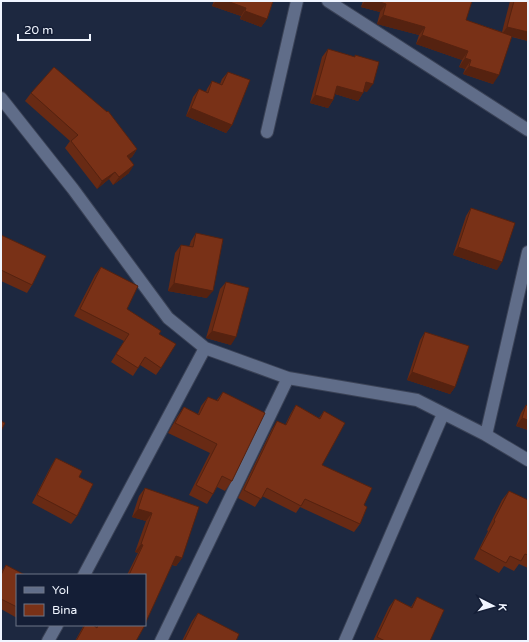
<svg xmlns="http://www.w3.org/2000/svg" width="529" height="642" viewBox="0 0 529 642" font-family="'Varela Round',sans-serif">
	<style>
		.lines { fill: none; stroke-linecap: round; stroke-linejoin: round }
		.street-casing { stroke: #3a4256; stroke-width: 14 }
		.street { stroke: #606d89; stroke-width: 12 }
		.wall { fill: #682a14 }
		.shaded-wall { fill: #552210 }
		.building { fill: #793117; stroke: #552210 }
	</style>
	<rect width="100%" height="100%" fill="#1d2840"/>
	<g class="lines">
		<g class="street-casing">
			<path id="street" d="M328 1 528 130
				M1 98 73 189 168 318 205 348 288 378 417 400 486 435 528 460
				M267 132 297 1
				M486 435 528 252
				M84 575 205 348
				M48 641 57 625
				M161 641 288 378
				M345 641 443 414"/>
		</g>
		<use href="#street" class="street"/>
	</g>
	<path class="wall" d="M214 1H273L267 19 261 27 240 19 241 16 212 6Z
		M363 1H472L466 20 502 32 510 1H528V41L512 37 493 84 463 74 465 69 459 67 462 60 416 44 419 35 377 24 380 12 361 7Z
		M328 49 355 57V55L367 92 364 91 358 101 335 94 333 100 328 108 310 103 322 57Z
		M228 72 232 125 226 133 186 116 193 97 199 89 206 92 207 89 212 81 220 84 222 79Z
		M31 93 137 149 132 157 129 159V173L113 185 109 179 97 189 65 148 70 141 25 101Z
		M471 208 497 270 453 255 466 216Z
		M196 233 207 298 168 291 175 253 181 245 189 247 191 241Z
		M1 235 32 285 27 293 1 281Z
		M101 267 127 309 159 334 161 368 156 375 140 365 133 376 111 362 124 341 74 316 95 275Z
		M226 282 231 345 206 338 220 289Z
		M425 332 455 387 450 394 407 380 420 340Z
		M223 392 232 481 225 491 217 487 213 494 207 504 189 495 210 453 168 433 177 417 184 407 198 414 201 406 208 397 216 401Z
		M296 405 319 418 324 411 322 465 364 505 360 524 354 532 300 507 296 513 262 496 255 507 238 498 272 429 277 421 285 425 291 413Z
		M526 405 528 406V430L516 426 521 413Z
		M56 458 79 477 77 516 71 524 32 503 51 466Z
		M145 488 182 558 176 566 172 565 145 575H127L138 553 135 552 146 521 132 517 139 496Z
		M509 491 528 500V568L519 564 514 571 504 566 499 573 474 559 488 531 487 530 502 500Z
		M6 565 17 575V618L1 609V572Z
		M417 597 430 641H373L389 607 395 599 411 607Z
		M198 613 236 641H182L192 621Z
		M84 625H93L96 627V625H145L136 641H75Z"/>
	<path class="shaded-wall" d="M216 1H227L246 8 241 16 212 6Z
		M365 1H377L386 4 380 12 361 7Z
		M245 11 267 19 261 27 240 19Z
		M383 15 425 27 419 35 377 24Z
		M507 27 528 32V41L502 34Z
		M422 35 468 51 462 60 416 44Z
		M465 58 471 60 465 69 459 67Z
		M469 66 499 75 493 84 463 74Z
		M366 82 373 84 367 92 360 90Z
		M337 86 363 93 358 101 332 93Z
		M315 95 333 100 328 108 310 103Z
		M191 108 232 125 226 133 186 116Z
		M137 149 132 157 122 164 127 156Z
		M134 165 129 173 113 185 119 177Z
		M115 172 109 179 97 189 102 181Z
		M458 247 502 262 497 270 453 255Z
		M174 283 213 291 207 298 168 291Z
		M212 331 236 337 231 345 206 338Z
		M412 372 455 387 450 394 407 380Z
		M522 418 528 420V430L516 426Z
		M138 509 152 513 146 521 132 517Z
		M141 544 143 545 138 553 135 552Z
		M176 556 182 558 176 566 171 564Z"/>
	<path class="building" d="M227 1H273L267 19 245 11 246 8Z
		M377 1H472L466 20 512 36 499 75 469 66 471 60 465 58 468 51 422 35 425 27 383 15 386 4Z
		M514 1H528V32L507 27Z
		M328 49 355 57V55L379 62 373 84 366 82 363 93 337 86 333 100 315 95Z
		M54 67 107 112 108 111 137 149 127 156 134 165 119 177 115 172 102 181 71 141 78 135 31 93Z
		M228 72 250 80 232 125 191 108 199 89 208 93 212 81 222 85Z
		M471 208 515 223 502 262 458 247Z
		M196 233 223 239 213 291 174 283 181 245 193 247Z
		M1 235 46 256 32 285 1 270Z
		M101 267 138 286 127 309 161 331 159 334 176 344 161 368 145 357 138 368 116 354 129 334 80 309Z
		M226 282 249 288 236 337 212 331Z
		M425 332 469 346 455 387 412 372Z
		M223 392 265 413 232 481 222 476 213 494 196 485 217 444 175 423 184 407 199 415 208 397 218 401Z
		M296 405 320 419 324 411 345 423 322 465 372 488 364 505 367 507 360 524 305 499 301 506 267 488 261 499 244 490 277 421 286 425Z
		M526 405 528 406V420L522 418Z
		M1 421 5 423 1 431Z
		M56 458 82 471 79 477 93 484 77 516 37 495Z
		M145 488 199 507 182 558 176 556 145 624V575H129L143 545 141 544 152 513 138 509Z
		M509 491 528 500V555L525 554 521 561 510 556 506 563 480 549 495 521 494 520Z
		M6 565 25 575H17V607L1 599V575Z
		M417 597 444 610 430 641H385L377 637 395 599 412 608Z
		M198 613 239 634 236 641H184Z
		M85 625H93L97 628 98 625H145L136 641H76Z"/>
	<rect width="529" height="642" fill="none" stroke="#f0f5ff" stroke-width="4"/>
	<rect x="16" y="574" width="130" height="52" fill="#141e36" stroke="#6c7486"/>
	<rect x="24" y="587" width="20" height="6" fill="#606d89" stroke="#6c7486"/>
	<text x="52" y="594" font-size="12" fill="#f0f5ff">Yol</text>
	<rect x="24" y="604" width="20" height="12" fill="#793117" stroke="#6c7486"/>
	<text x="52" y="614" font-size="12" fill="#f0f5ff">Bina</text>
	<g transform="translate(493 606) rotate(96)" stroke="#141e36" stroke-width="3" paint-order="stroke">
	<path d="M0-3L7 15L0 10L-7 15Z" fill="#f0f5ff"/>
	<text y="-6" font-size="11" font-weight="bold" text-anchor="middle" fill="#f0f5ff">K</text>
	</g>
	<path d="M18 34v6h72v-6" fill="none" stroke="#f0f5ff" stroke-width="2"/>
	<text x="24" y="34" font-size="12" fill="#f0f5ff" stroke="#141e36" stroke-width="3" paint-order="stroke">20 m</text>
</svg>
